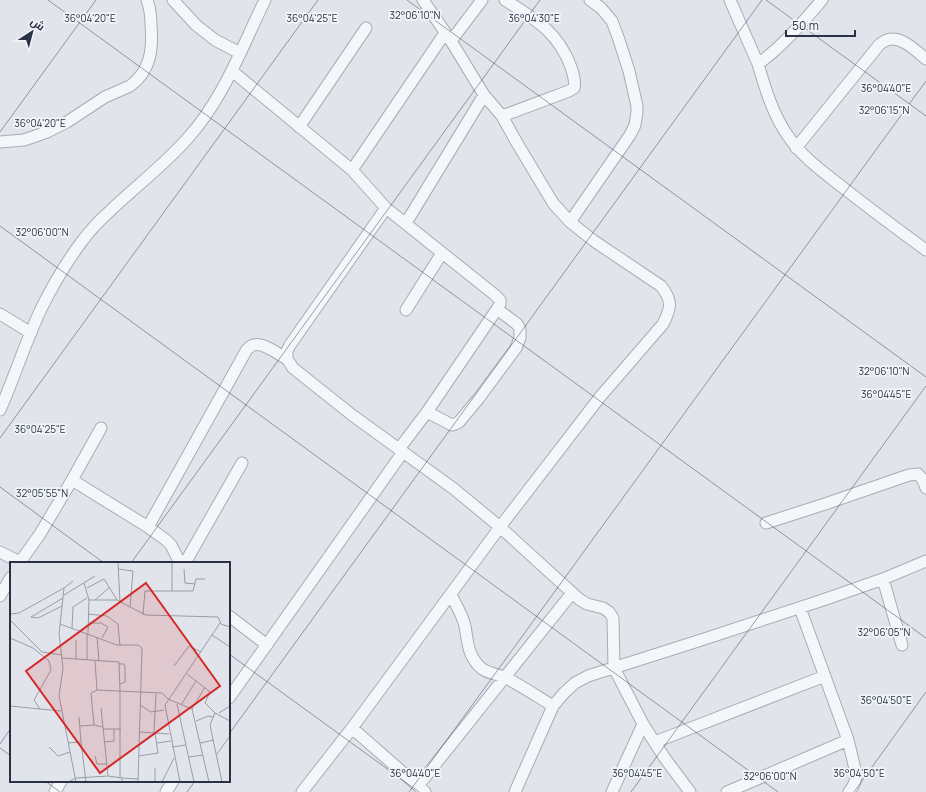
<svg xmlns="http://www.w3.org/2000/svg" width="926" height="792" viewBox="0 0 926 792" font-family="Manrope,Cairo,sans-serif">
	<style>
		.lines { fill: none; stroke-linecap: round; stroke-linejoin: round }
		.minor-casing { stroke: #a6acb6; stroke-width: 13 }
		.minor { stroke: #f4f6f9; stroke-width: 11 }
		.ticks { fill: none; stroke: #283244; stroke-width: 1; stroke-opacity: 0.45 }
		.inset-road { fill: none; stroke: #979da8; stroke-width: 1 }
		.view { fill: #d62828; fill-opacity: 0.15; stroke: #d62828; stroke-width: 2 }
		.inset-edge { fill: none; stroke: #283244; stroke-width: 2 }
		.ticks-label { font-size: 10px; text-anchor: middle; fill: #283244; stroke: #f1f4f8; stroke-width: 3.5; stroke-linejoin: round; paint-order: stroke }
	</style>
	<rect width="100%" height="100%" fill="#e1e5eb"/>
	<g class="lines">
		<g class="minor-casing">
			<path id="minor" d="M173 0 196 25 215 40 240 53
				M730 0 758 64C783 46 802 23 822 0
				M451 41 482 0
				M758 64C765 88 773 115 788 136 802 157 822 171 841 186 869 208 897 229 926 250
				M232 71 352 170 386 208 495 295 500 300V304L497 309 427 412 399 449
				M502 116 569 91 574 88C576 81 573 74 571 67 558 32 535 19 505 0
				M299 127 366 28
				M0 142 24 140 47 132 67 122 105 97 130 86C151 71 153 48 151 25 151 16 150 8 147 0
				M796 148 879 45C881 43 884 41 887 40 901 35 916 51 926 59
				M352 170 445 33
				M386 208 290 345 287 351V359L293 368 352 415 454 489 500 527 579 599 587 604 603 608 609 612 613 618 614 668 643 724 664 757 690 792
				M570 222 630 135 635 125 637 112V106L629 71 618 37 612 21 601 8 590 0
				M406 223 484 95
				M406 310 442 253
				M0 314 31 333
				M0 410C15 376 26 340 42 307 54 283 67 261 83 240 91 229 100 220 110 211 135 187 164 165 187 139 223 100 242 47 265 0
				M427 412 452 425 455 424 459 422 479 398 516 348 520 338V329L517 324 497 309
				M72 480 148 527
				M766 523 825 504 909 475 918 474 923 480 926 488
				M0 552 20 562 40 534 72 480 101 428
				M180 563 171 545 166 540 148 527 246 351C247 349 249 348 251 346 261 340 278 354 287 359
				M185 563 242 463
				M883 579 902 645
				M451 595C456 605 462 614 465 626 467 636 467 649 473 658 483 675 491 671 506 678 522 686 538 697 553 706
				M0 596 11 577
				M800 608 848 740 856 773 855 782 852 788 849 792
				M229 616 267 645
				M229 698 403 452
				M352 728 425 792
				M655 742 825 676
				M418 786 572 593
				M55 792 61 781
				M166 792 173 781
				M302 792 352 728 500 527 600 397 663 324C671 308 673 301 661 286L594 241 570 222 553 203 517 143 502 116 484 95 451 41 423 0
				M515 792 553 706 564 693 575 683 588 676 695 642 823 600 883 579 926 561
				M612 792 643 724
				M727 792 848 740"/>
		</g>
		<use href="#minor" class="minor"/>
	</g>
	<path class="ticks" d="M48 0 926 638M407 0 926 377M766 0 926 116M0 132 96 0M0 226 778 792M0 438 318 0M0 487 104 563M131 563 540 0M229 654 419 792M229 734 762 0M0 744 11 728M0 748 11 756M45 781 60 792M187 792 195 781M409 792 926 81M631 792 926 386M854 792 926 692"/>
	<g transform="translate(10 562)">
		<rect width="220" height="220" fill="#e1e5eb"/>
		<path class="inset-road" d="M108 0 110 40M174 7 175 21 185 22M63 19 54 26 49 72 53 106 49 134 66 220M74 21 79 38 78 71M77 26 94 17 107 38M162 29V0M54 33 85 14M79 38H107L120 45 123 9 108 7M85 38 100 25M52 44 28 56 21 55 53 36M120 45 136 53 208 55 211 62 220 65M0 52 9 51 54 26M78 52 97 54 108 62 110 84M133 53 135 29H183L186 17H195M0 58 32 90 52 93M78 61H91L98 65 92 76M50 62 107 83H128L132 86 128 220M62 66 63 45 77 36M77 71V98M202 73 220 85M87 75 89 99M0 76 23 86 39 99 41 108 24 138 30 147 51 149M66 78V97M52 96 109 100 110 129M85 99 87 128 152 131 158 137 182 147M109 102H114L115 105V120L110 122M164 104 179 84 191 90M177 112 200 130 195 141 205 151 200 163 212 220M87 128 81 131 84 163 93 165M110 129V216M167 142 184 220M130 143 141 150 154 148M171 143 186 119M0 144 30 147M91 146 98 214M182 147 199 220M182 147 195 125M205 151 220 159M209 151 220 144M186 159 198 154 203 155M70 164 84 163M93 167H111M130 170 159 172M144 171 146 132M71 180 76 220M95 180 104 179V167M58 181 71 180 69 155M147 181 161 179M190 181 204 178M39 185 48 194 60 190M162 185 176 183M207 192 220 174M85 194 87 202H97M129 194 148 191 145 171M179 195 193 193M145 206V220M112 216 128 217M58 220 66 216 98 214 112 216V220M152 220 164 196M170 220 155 143 210 61"/>
		<path class="view" d="M136 21 210 124 90 211 16 109Z"/>
		<rect width="220" height="220" class="inset-edge"/>
	</g>
	<g class="ticks-label">
		<text x="415" y="19">32°06'10"N</text>
		<text x="90" y="22">36°04'20"E</text>
		<text x="312" y="22">36°04'25"E</text>
		<text x="534" y="22">36°04'30"E</text>
		<text x="886" y="92">36°04'40"E</text>
		<text x="884" y="114">32°06'15"N</text>
		<text x="40" y="127">36°04'20"E</text>
		<text x="42" y="236">32°06'00"N</text>
		<text x="884" y="375">32°06'10"N</text>
		<text x="886" y="398">36°04'45"E</text>
		<text x="40" y="433">36°04'25"E</text>
		<text x="42" y="497">32°05'55"N</text>
		<text x="884" y="636">32°06'05"N</text>
		<text x="886" y="704">36°04'50"E</text>
		<text x="415" y="777">36°04'40"E</text>
		<text x="637" y="777">36°04'45"E</text>
		<text x="859" y="777">36°04'50"E</text>
		<text x="770" y="780">32°06'00"N</text>
	</g>
	<g transform="translate(32 32) rotate(36)" stroke="#f1f4f8" stroke-width="3" paint-order="stroke">
	<path d="M0-3L7 15L0 10L-7 15Z" fill="#283244"/>
	<text y="-6" font-size="11" font-weight="bold" text-anchor="middle" fill="#283244">ش</text>
	</g>
	<path d="M786 30v6h69v-6" fill="none" stroke="#283244" stroke-width="2"/>
	<text x="792" y="30" font-size="12" fill="#283244" stroke="#f1f4f8" stroke-width="3" paint-order="stroke">50 m</text>
</svg>
